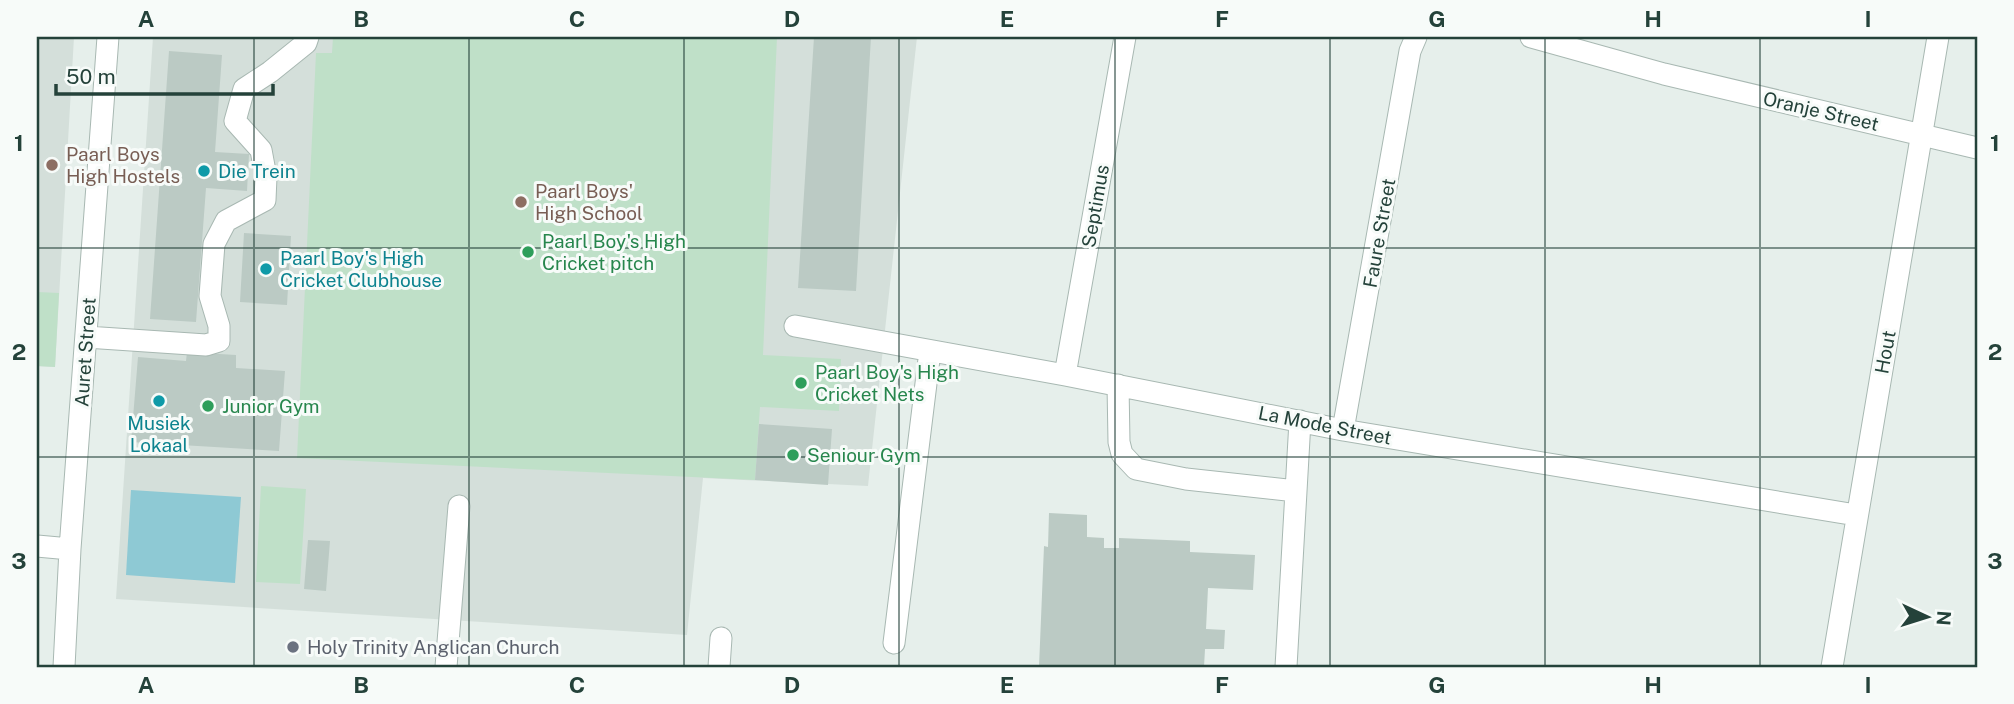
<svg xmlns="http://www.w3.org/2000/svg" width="2014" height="704" viewBox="0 0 2014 704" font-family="'Public Sans',sans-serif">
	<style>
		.built { fill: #d4dfda }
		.green { fill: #bfe0c8 }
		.water { fill: #8ec9d4 }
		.building { fill: #bbcac4 }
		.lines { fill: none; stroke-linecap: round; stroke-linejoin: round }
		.minor-casing { stroke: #a8b8b2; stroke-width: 23 }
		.minor { stroke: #fff; stroke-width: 21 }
		.grid { fill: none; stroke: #24423a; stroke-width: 2; stroke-opacity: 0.55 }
		.education-dot { fill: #8d6e63; stroke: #f7fbf9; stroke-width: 2.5 }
		.culture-dot { fill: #0f9aa8; stroke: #f7fbf9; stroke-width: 2.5 }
		.leisure-dot { fill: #2e9e5b; stroke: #f7fbf9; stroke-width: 2.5 }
		.worship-dot { fill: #6b7280; stroke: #f7fbf9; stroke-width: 2.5 }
		.labels { text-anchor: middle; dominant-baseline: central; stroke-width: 6; stroke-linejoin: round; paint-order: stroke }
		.street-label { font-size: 19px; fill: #24423a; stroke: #f7fbf9 }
		.education-label { font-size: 19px; fill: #785e54; stroke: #f7fbf9; text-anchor: start }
		.culture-label { font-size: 19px; fill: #0d838f; stroke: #f7fbf9; text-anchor: start }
		.leisure-label { font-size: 19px; fill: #27864d; stroke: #f7fbf9; text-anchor: start }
		.worship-label { font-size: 19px; fill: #5b616d; stroke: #f7fbf9; text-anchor: start }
		.neatline { fill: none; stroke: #24423a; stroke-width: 2.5 }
		.grid-label { font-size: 23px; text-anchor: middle; font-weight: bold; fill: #24423a }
	</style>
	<rect width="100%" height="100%" fill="#e6efeb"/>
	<path class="built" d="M37 37H74L55 367 37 366Z
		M153 37H917L868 486 703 478 687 635 116 599Z"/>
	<path class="green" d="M333 37H777L763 355 841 359 839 411 760 407 755 480 297 458 316 53H332Z
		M37 292 59 293 55 367 37 366Z
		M261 486 306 489 300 584 256 582Z"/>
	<path class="water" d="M131 490 241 497 235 583 126 575Z"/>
	<path class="building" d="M814 37H871L856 291 798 288Z
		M169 51 222 55 215 152 249 154 247 191 206 188 196 322 150 319Z
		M244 233 291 236 287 305 240 302Z
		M187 352 236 355V368L285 371 279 451 131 442 138 357 186 361Z
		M759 424 832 429 828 485 755 480Z
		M1049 513 1087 515V537L1104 538V548H1119V538L1190 541V552L1255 555 1253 590 1208 588 1206 629 1225 630 1224 649H1205L1204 667H1039L1044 546 1048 547Z
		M308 540 330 541 326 591 304 589Z"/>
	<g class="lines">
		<g class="minor-casing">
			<path id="minor" d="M1531 37 1664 74 1977 148
				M795 326 1065 375 1343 430 1856 515
				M86 337 206 345 219 341V326L210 296 214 244 226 221 265 200 266 177 261 150 235 121 244 89 270 72 306 43 308 37
				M1065 375 1125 37
				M1118 385 1119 442 1122 454 1136 469 1186 479 1296 491
				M1343 430 1410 51 1416 37
				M37 546 70 549
				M894 643 930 351
				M64 667 70 549 108 37
				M446 667 459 506
				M719 667 721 638
				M1286 667 1300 421
				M1832 667 1938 37"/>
		</g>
		<use href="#minor" class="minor"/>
	</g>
	<path class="grid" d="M254 37V667M469 37V667M684 37V667M899 37V667M1115 37V667M1330 37V667M1545 37V667M1760 37V667M37 248H1977M37 457H1977"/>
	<g class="education-dot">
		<circle cx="52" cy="165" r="7"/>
		<circle cx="521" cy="202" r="7"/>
	</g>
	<g class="culture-dot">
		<circle cx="204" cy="171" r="7"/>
		<circle cx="266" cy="269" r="7"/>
		<circle cx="159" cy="401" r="7"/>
	</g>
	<g class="leisure-dot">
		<circle cx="528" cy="252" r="7"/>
		<circle cx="801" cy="383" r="7"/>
		<circle cx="208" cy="406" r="7"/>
		<circle cx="793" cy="455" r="7"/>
	</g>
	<circle class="worship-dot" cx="293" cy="647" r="7"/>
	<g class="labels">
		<g class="street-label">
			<text transform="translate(1821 111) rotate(13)">Oranje Street</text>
			<text transform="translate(1095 206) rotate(-80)">Septimus</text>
			<text transform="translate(1379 233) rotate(-80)">Faure Street</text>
			<text transform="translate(85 352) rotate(-86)">Auret Street</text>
			<text transform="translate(1885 352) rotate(-80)">Hout</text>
			<text transform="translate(1325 425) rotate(11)">La Mode Street</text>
		</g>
		<g class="education-label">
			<text x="66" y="154">Paarl Boys<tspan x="66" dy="22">High Hostels</tspan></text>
			<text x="535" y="191">Paarl Boys'<tspan x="535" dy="22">High School</tspan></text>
		</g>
		<g class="culture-label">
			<text x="218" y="171">Die Trein</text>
			<text x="280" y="258">Paarl Boy's High<tspan x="280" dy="22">Cricket Clubhouse</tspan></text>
			<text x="159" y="423" text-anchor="middle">Musiek<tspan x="159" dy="22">Lokaal</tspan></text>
		</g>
		<g class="leisure-label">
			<text x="542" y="241">Paarl Boy's High<tspan x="542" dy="22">Cricket pitch</tspan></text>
			<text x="815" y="372">Paarl Boy's High<tspan x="815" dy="22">Cricket Nets</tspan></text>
			<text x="222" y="406">Junior Gym</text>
			<text x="807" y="455">Seniour Gym</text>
		</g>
		<g class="worship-label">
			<text x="307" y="647">Holy Trinity Anglican Church</text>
		</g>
	</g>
	<rect width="2014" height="704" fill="none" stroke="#f7fbf9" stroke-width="77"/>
	<g transform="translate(1927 617) rotate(94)" stroke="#f7fbf9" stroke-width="5" paint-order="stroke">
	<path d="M0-5L12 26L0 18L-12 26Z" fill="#24423a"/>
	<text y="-10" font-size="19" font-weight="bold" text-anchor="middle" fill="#24423a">N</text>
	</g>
	<path d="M56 84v10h217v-10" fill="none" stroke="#24423a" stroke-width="3.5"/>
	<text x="66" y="84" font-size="21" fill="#24423a" stroke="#f7fbf9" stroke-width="5" paint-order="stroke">50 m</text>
	<rect x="38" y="38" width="1938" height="628" class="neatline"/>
	<g class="grid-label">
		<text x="146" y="27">A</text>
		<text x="361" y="27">B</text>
		<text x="577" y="27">C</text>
		<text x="792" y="27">D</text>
		<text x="1007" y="27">E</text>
		<text x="1222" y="27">F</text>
		<text x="1437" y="27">G</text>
		<text x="1653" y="27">H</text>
		<text x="1868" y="27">I</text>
		<text x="19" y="151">1</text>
		<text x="1995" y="151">1</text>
		<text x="19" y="360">2</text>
		<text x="1995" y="360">2</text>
		<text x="19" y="569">3</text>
		<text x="1995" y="569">3</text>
		<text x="146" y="693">A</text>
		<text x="361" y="693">B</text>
		<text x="577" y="693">C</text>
		<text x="792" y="693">D</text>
		<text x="1007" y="693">E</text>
		<text x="1222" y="693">F</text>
		<text x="1437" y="693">G</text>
		<text x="1653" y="693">H</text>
		<text x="1868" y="693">I</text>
	</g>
</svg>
